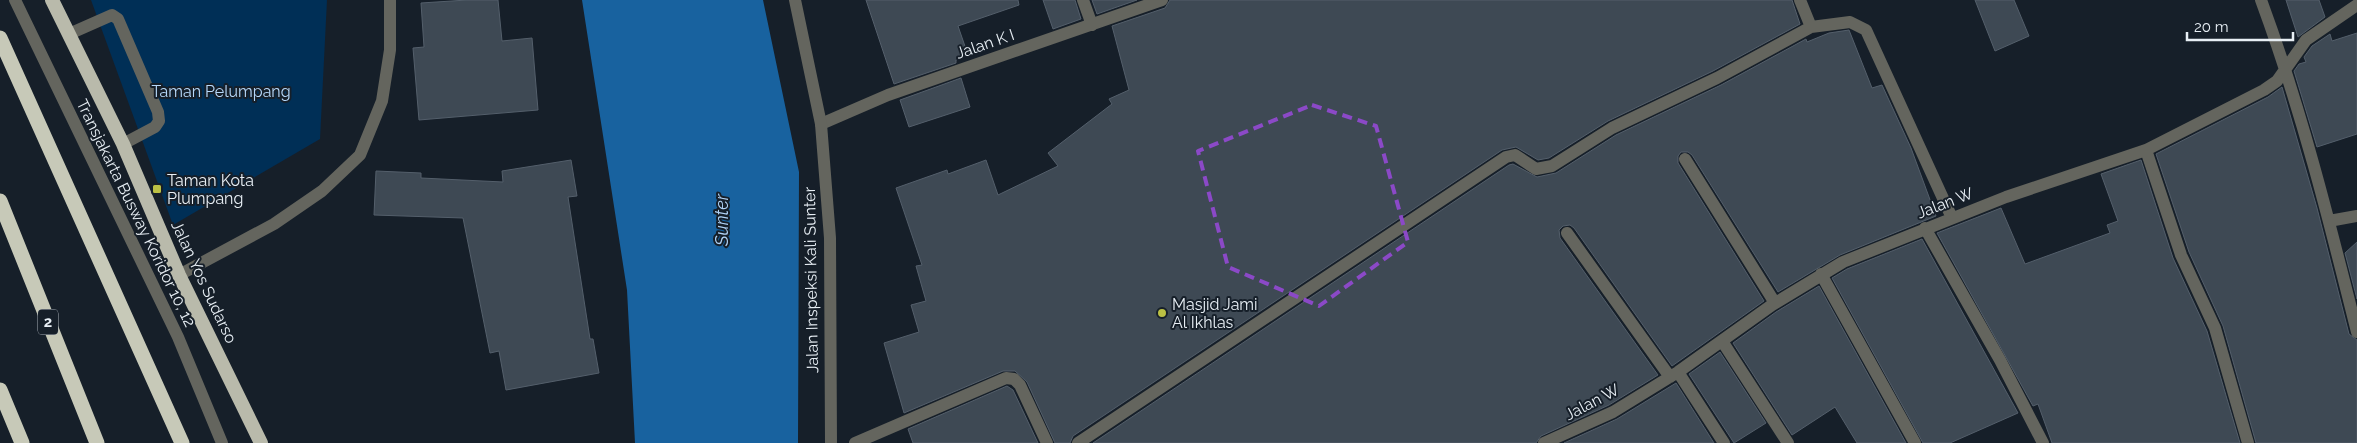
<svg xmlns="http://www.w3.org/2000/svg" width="2357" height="443" viewBox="0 0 2357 443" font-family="Raleway,sans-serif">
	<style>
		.green { fill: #002f56 }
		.water { fill: #18629f }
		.building { fill: #3e4954; stroke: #545f6b }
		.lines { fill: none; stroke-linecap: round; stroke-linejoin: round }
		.service { stroke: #64655e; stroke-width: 12 }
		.minor { stroke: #64655e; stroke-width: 12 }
		.tertiary { stroke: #64655e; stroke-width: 12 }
		.trunk { stroke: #b9baab; stroke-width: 14 }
		.motorway { stroke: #c7c9b8; stroke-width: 15 }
		.marked { fill: none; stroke: #8b49c7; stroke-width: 4; stroke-dasharray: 10 6; stroke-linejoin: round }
		.poi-dot { fill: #bbc044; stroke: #161f29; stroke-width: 2 }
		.labels { text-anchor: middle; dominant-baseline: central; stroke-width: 4; stroke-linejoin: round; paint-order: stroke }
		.shield { fill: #161f29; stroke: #a9b1b8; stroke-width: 1 }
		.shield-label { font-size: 15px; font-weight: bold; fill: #e8eff5 }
		.street-label { font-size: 16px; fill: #e8eff5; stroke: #161f29 }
		.park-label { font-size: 16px; fill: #b6d8fa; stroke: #161f29 }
		.poi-label { font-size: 16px; fill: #e8eff5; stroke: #161f29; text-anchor: start }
		.water-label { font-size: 18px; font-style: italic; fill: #b1d3f6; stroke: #161f29 }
	</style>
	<rect width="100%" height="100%" fill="#161f29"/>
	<path class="green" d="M91 0H327L320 139 173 225Z"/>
	<path class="water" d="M582 0H763L799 172 798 443H635L627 290Z"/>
	<path class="building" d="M467 0H498L502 41 532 38 538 110 419 120 413 48 424 47 421 3Z
		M866 0H1018L1019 5 958 26 968 55 956 60V63L894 84Z
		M1043 0H1075L1081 19 1053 29Z
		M1092 0H1137L1097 14Z
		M1170 0H1792L1800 24 1713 71 1608 121 1549 158 1538 160 1516 147 1502 150 1073 436 1070 443H1055L1027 382 1015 371H1003L904 413 884 343 919 332 911 305 926 301 916 266 922 265 896 188 947 170 948 174 986 160 998 195 1058 166 1048 153 1112 104 1109 99 1129 90 1112 26 1165 8Z
		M1975 0H2014L2029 36 1995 51Z
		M2286 0H2319L2325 17 2298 37Z
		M1849 30 1872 88 1882 85 1911 148 1936 216 1840 255 1778 292 1692 155 1688 152H1681L1678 156V163L1764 301 1672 366 1574 228 1570 225 1563 226 1559 230 1560 238 1658 375 1609 405 1541 436 1536 443H1093L1509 165 1513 164 1537 177 1556 173 1616 135 1721 85 1806 39 1807 42 1829 33Z
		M2357 33V134L2317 147 2294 71 2299 64 2306 62 2304 57 2312 46 2330 34 2332 41Z
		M961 78 970 107 909 127 900 100Z
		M2282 87 2317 208 2349 334 2357 340V443H2256L2223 326 2189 252 2156 154 2268 97Z
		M571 160 577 196 568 197 590 339H593L599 373 506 390 499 351 490 353 463 218 374 215 376 171 421 173V178L503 182 502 171Z
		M2141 160 2173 258 2207 331 2240 443H2052L2038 404 2033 406 1937 233 2001 208 2025 264 2110 233 2107 225 2118 221 2101 174Z
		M1922 239 2018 413 1950 443H1923L1832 278 1847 269Z
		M2357 242V299L2345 253Z
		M1819 286 1906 443H1857L1835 407 1792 435 1733 343 1776 312Z
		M1720 352 1766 423 1734 443 1689 374Z
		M1676 383 1714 443H1564L1617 419Z
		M1007 386 1013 390 1038 443H913L908 429Z"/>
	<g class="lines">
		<path class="service" d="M15 0 178 337 222 443
			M69 34 112 15 118 19 158 112 159 121 155 127 123 144"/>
		<path class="minor" d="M1083 0 1092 25
			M2261 0C2301 108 2329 220 2357 332
			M1811 27 1850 22 1866 30 1952 218
			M821 124 888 95 1162 0
			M2146 150 2181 255 2215 328 2248 443
			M1685 159 1775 303
			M2329 221 2357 216
			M1925 228 2000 360 2043 443
			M1567 233 1670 377
			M1821 274 1915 443
			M1722 341 1788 443
			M1678 372 1724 443
			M855 443 1006 378 1014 379 1020 385 1047 443
			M1078 443 1506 157 1515 155 1536 169 1552 166 1612 128 1717 78 1811 27 1800 0
			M1544 443 1613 412 1678 372 1772 305 1843 262 2006 197 2146 150 2264 90 2277 81 2306 40 2357 5"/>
		<path class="tertiary" d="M795 0 821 124 830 238 831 443
			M179 275 274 224 322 191 360 155 382 101 390 50V0"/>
		<path class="trunk" d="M52 0 123 144 179 275 261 443"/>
		<path class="motorway" d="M0 38 182 443
			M0 201 97 443
			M0 390 22 443"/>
	</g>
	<path class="marked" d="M1312 105 1376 126 1408 242 1319 306 1228 267 1198 151Z"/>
	<g class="poi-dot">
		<rect x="152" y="184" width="10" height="10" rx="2.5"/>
		<circle cx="1162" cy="313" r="5"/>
	</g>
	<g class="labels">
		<rect class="shield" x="38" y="309.5" width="20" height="25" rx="4"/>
		<g class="shield-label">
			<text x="48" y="322">2</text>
		</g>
		<g class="street-label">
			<text transform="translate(985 44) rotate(-19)">Jalan K I</text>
			<text transform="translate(1945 203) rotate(-21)">Jalan W</text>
			<text transform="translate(136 213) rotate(64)">Transjakarta Busway Koridor 10, 12</text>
			<text transform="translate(811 280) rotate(-91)">Jalan Inspeksi Kali Sunter</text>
			<text transform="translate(204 282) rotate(65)">Jalan Yos Sudarso</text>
			<text transform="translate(1592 402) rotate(-28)">Jalan W</text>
		</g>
		<g class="park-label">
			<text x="221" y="91">Taman Pelumpang</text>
		</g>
		<g class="poi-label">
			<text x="167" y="180">Taman Kota<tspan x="167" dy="18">Plumpang</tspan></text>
			<text x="1172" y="304">Masjid Jami<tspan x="1172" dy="18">Al Ikhlas</tspan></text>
		</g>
		<g class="water-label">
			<text transform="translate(721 220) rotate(-90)">Sunter</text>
		</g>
	</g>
	<path d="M2187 32v8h106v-8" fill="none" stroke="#e8eff5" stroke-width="2.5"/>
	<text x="2194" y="32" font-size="15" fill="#e8eff5" stroke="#161f29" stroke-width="4" paint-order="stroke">20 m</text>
</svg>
